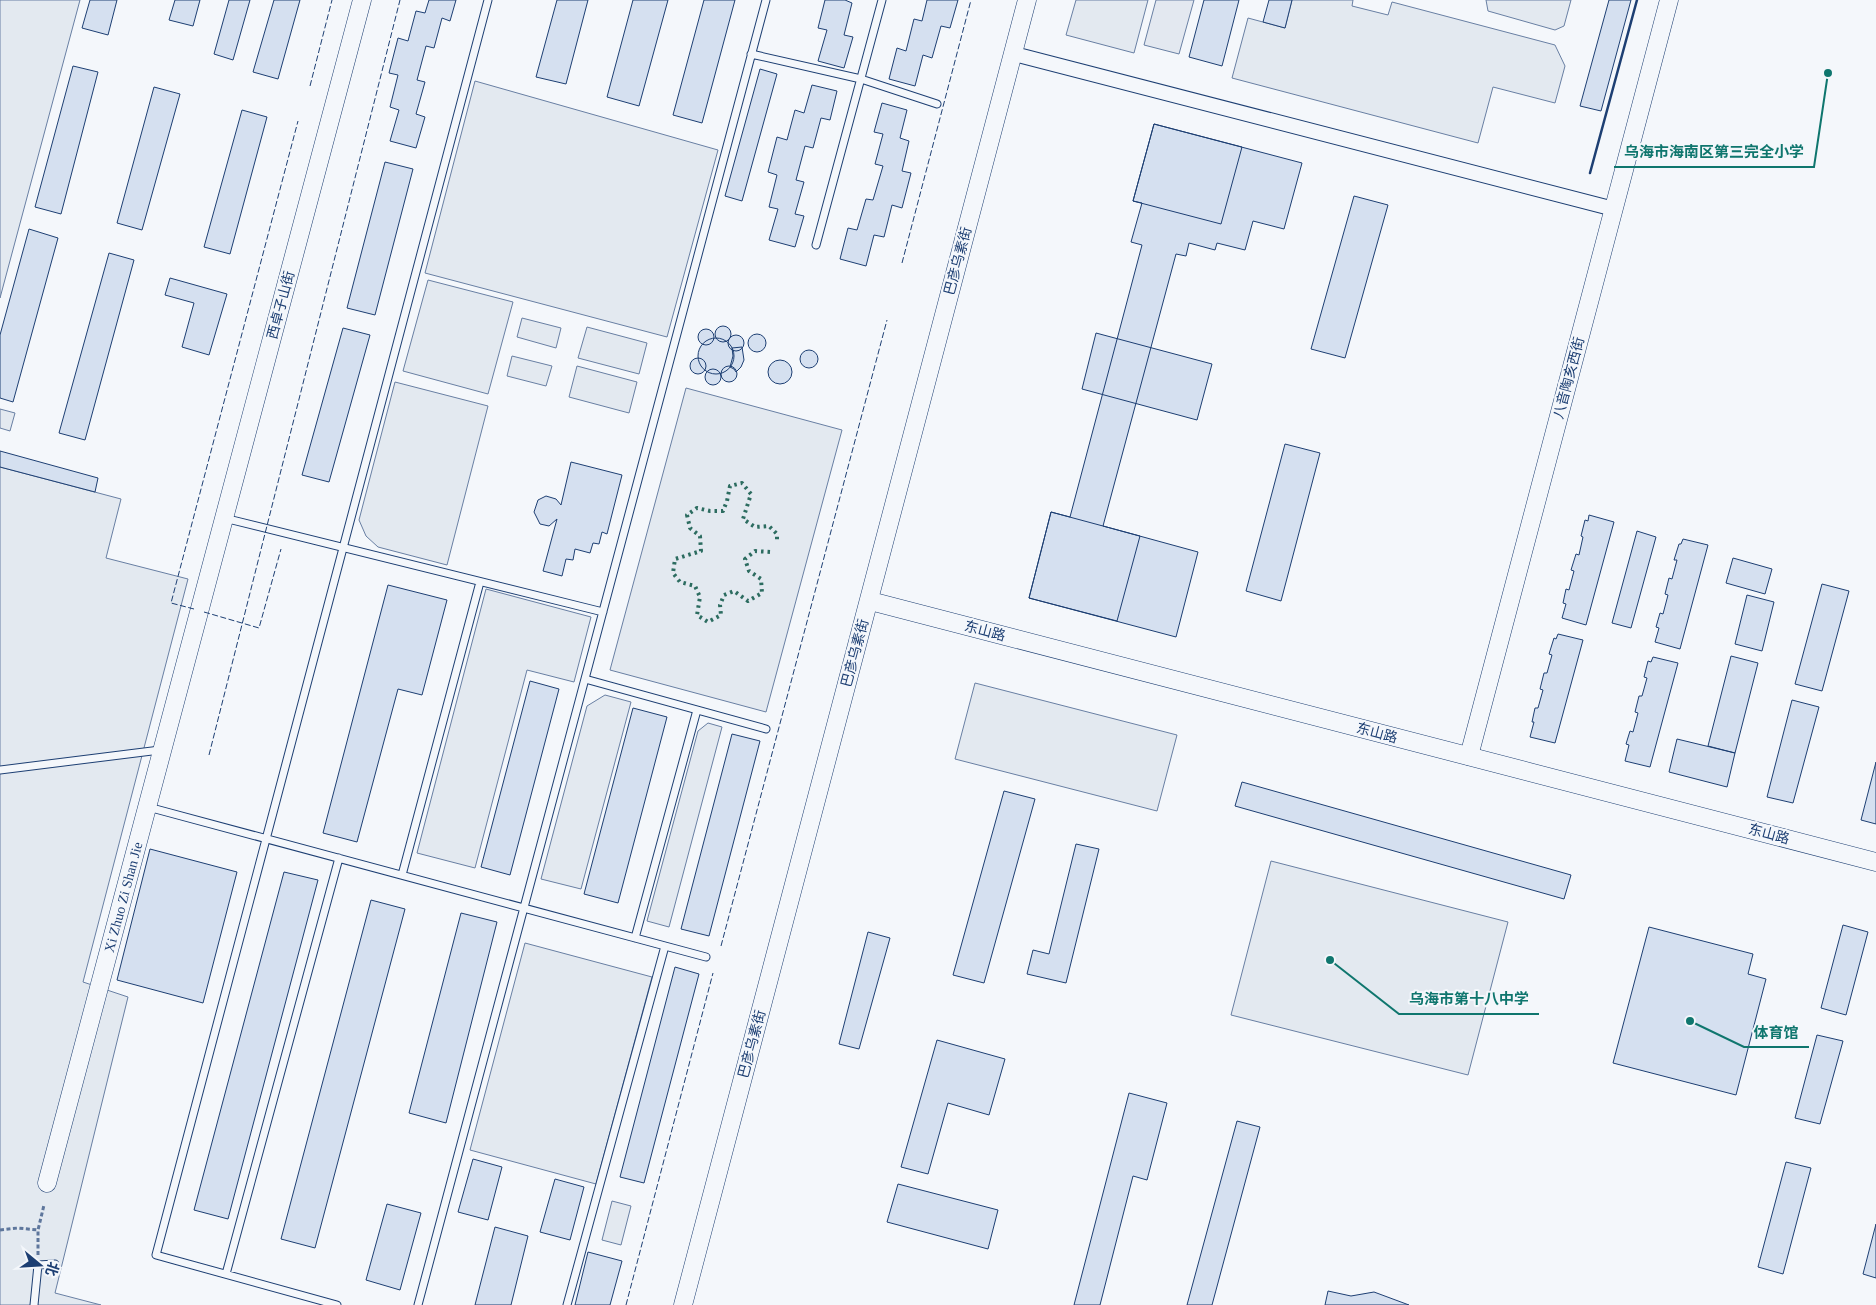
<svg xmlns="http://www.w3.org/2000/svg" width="1876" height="1305" viewBox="0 0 1876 1305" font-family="'Times New Roman','Noto Sans SC',serif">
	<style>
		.green { fill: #e3e9f0; stroke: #687fa3 }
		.parking { fill: #e3e8f0; stroke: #687fa3 }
		.building { fill: #d5e0f0; stroke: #1d3f73 }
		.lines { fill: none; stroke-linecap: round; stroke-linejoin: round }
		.service-casing { stroke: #1d3f73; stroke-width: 9 }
		.minor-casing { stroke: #1d3f73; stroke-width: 16 }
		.tertiary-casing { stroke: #1d3f73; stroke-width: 19 }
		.path { stroke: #5e769c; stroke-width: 3; stroke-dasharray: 4 2.5; stroke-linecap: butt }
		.service { stroke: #f4f7fb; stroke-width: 7 }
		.minor { stroke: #f4f7fb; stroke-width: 14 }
		.tertiary { stroke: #f4f7fb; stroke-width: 18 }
		.hedge { stroke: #2c6c60; stroke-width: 4; stroke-dasharray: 2.5 4; stroke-linecap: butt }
		.fence { stroke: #1d3f73; stroke-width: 1; stroke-dasharray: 6 2.5; stroke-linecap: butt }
		.wall { stroke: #1d3f73; stroke-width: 2.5 }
		.labels { text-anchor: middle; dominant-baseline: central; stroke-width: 4; stroke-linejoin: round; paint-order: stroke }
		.street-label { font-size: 14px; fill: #1d3f73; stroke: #f4f7fb }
		.leader { fill: none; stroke: #0f766e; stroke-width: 2 }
		.callout-dot { fill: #0f766e; stroke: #f4f7fb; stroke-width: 2 }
		.callout-label { font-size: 15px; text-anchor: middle; font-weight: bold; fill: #0f766e; stroke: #f4f7fb; stroke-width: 4; stroke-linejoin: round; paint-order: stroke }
	</style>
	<rect width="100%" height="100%" fill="#f4f7fb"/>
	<path class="green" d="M0 0H80L0 298Z
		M1076 0H1148L1134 53 1066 35Z
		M1292 0H1353L1352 6 1388 15 1392 2 1555 45 1565 66 1555 103 1493 87 1478 143 1232 78 1248 18 1285 28Z
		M1486 0H1571L1564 26 1555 30 1488 11Z
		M475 81 718 150 667 337 425 273Z
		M428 280 513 302 488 394 403 371Z
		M522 318 561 328 556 348 517 337Z
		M587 327 647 343 639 374 578 358Z
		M512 356 552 366 546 386 507 376Z
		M577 366 637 382 629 413 569 397Z
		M395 382 488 406 447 565 378 547 366 536 359 520Z
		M686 388 842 430 766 712 610 670Z
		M0 409 15 413 10 431 0 428Z
		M0 467 121 499 106 558 188 579 83 982 128 997 55 1293 101 1305H0Z
		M486 589 591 617 574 682 527 670 475 868 417 853Z
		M975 683 1177 735 1157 811 955 759Z
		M605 695 631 702 581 889 541 879 587 706Z
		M708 723 722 727 669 927 647 921 698 731Z
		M1271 861 1508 922 1468 1075 1231 1015Z
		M525 943 652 977 596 1184 470 1150Z
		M612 1201 631 1206 621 1245 602 1240Z"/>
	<path class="parking" d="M1156 0H1194L1179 54 1144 45Z"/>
	<path class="building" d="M90 0H117L108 35 82 28Z
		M175 0H200L193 26 169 20Z
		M229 0H250L233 60 214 54Z
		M274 0H300L278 79 253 72Z
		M429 0H456L450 21 442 18 434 48 426 46 417 80 425 82 416 114 425 117 416 148 390 141 399 110 390 107 398 75 389 73 398 38 408 41 416 11 425 13Z
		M557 0H588L566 84 536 77Z
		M633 0H668L639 106 607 97Z
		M704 0H735L702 123 673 115Z
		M825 0H845L852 3 844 35 853 37 844 68 818 61 827 30 818 28Z
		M927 0H958L950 28 941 26 932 58 923 55 915 86 889 79 897 48 906 51 914 19 922 21Z
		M1204 0H1239L1222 66 1189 57Z
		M1269 0H1292L1285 28 1263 22Z
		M1609 0H1631L1601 111 1580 106Z
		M73 66 98 72 61 214 35 207Z
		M760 69 777 74 742 201 725 196Z
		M812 85 837 91 830 120 821 118 813 148 805 146 796 180 804 182 795 214 804 216 795 247 769 240 778 209 769 207 777 175 768 172 777 137 787 140 795 110 804 113Z
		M154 87 180 94 142 230 117 223Z
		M882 103 907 110 900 138 909 141 902 171 911 173 902 208 892 205 884 237 874 235 866 266 840 259 848 228 857 230 866 199 873 200 883 166 875 164 883 134 874 132Z
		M242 110 267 117 230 254 204 247Z
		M1154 124 1302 163 1284 229 1253 221 1245 250 1217 243 1215 250 1189 243 1186 256 1176 254 1103 526 1198 552 1176 637 1029 598 1051 512 1070 517 1142 245 1131 242 1142 203 1133 201Z
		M1154 124 1242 147 1221 224 1133 201Z
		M385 162 413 169 375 315 347 308Z
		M1354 196 1388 205 1345 358 1311 349Z
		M29 229 58 238 13 402 0 398V335Z
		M109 253 134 260 85 440 59 433Z
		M170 278 227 294 209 355 182 347 194 303 165 295Z
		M715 334a8 8 0 1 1 16 0a8 8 0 1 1-16 0Z
		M343 328 370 335 329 482 302 475Z
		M698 337a8 8 0 1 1 16 0a8 8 0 1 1-16 0Z
		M1096 333 1212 364 1197 420 1082 389Z
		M748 343a9 9 0 1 1 18 0a9 9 0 1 1-18 0Z
		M728 343a8 8 0 1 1 16 0a8 8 0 1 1-16 0Z
		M698 356a18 18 0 1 1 36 0a18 18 0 1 1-36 0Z
		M742 347 744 360 741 367 736 372 734 369 730 367 733 356 732 348Z
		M800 359a9 9 0 1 1 18 0a9 9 0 1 1-18 0Z
		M690 366a8 8 0 1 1 16 0a8 8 0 1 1-16 0Z
		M768 372a12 12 0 1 1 24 0a12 12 0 1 1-24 0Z
		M721 374a8 8 0 1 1 16 0a8 8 0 1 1-16 0Z
		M705 377a8 8 0 1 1 16 0a8 8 0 1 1-16 0Z
		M1285 444 1320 453 1281 601 1246 591Z
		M0 451 98 478 95 492 0 467Z
		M571 462 622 475 607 534 602 532 599 544 593 543 590 553 575 549 573 560 566 559 562 576 543 571 557 519 549 526 540 524 534 512 538 500 546 496 556 499 561 505Z
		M1051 512 1140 536 1117 621 1029 598Z
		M1589 515 1614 522 1586 625 1562 618 1566 604 1563 603 1566 589 1569 590 1574 571 1571 570 1576 554 1579 555 1583 537 1581 536 1585 520 1588 521Z
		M1637 531 1656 537 1631 628 1612 623Z
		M1683 539 1708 545 1680 649 1655 642 1659 628 1656 627 1660 613 1663 614 1668 595 1665 594 1669 578 1672 579 1677 560H1674L1679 544H1681Z
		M1733 558 1772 569 1765 594 1726 583Z
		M1822 584 1849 591 1822 691 1795 684Z
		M388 585 447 600 422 695 398 689 357 842 323 833Z
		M1747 595 1774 602 1762 651 1735 644Z
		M1558 634 1583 640 1555 743 1530 737 1534 722H1532L1535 708H1538L1543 690 1540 689 1544 673H1547L1552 655 1549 654 1554 638 1556 639Z
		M1731 656 1758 663 1735 753 1708 746Z
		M1653 657 1678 663 1650 767 1625 761 1629 745 1626 744 1630 731 1633 732 1638 713 1635 712 1639 696H1642L1647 678 1644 677 1648 661 1651 662Z
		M530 681 559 689 510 875 481 867Z
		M1792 700 1819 707 1793 803 1767 797Z
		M633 708 667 717 618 903 584 894Z
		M732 734 760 741 709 936 681 929Z
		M1677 739 1735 753 1727 787 1669 772Z
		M1876 762V824L1861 820Z
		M1242 782 1571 875 1564 899 1235 806Z
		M1004 791 1035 799 984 983 953 975Z
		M1076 844 1099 849 1066 983 1027 974 1033 950 1049 954Z
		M150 849 237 872 203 1003 117 980Z
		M284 872 318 880 228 1219 194 1210Z
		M371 900 405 909 315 1248 281 1239Z
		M461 913 497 922 446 1123 409 1113Z
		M1843 925 1868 932 1846 1015 1821 1008Z
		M1649 927 1753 954 1748 974 1766 979 1736 1095 1613 1063Z
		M868 932 890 938 859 1049 839 1044Z
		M675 967 699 974 644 1183 620 1177Z
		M1817 1035 1843 1041 1820 1124 1795 1118Z
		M937 1040 1005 1059 989 1115 948 1103 928 1174 901 1167Z
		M1129 1093 1167 1103 1147 1180 1133 1176 1100 1305H1074Z
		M1237 1121 1260 1127 1212 1305H1187Z
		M473 1159 502 1167 488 1220 458 1212Z
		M1786 1162 1811 1168 1783 1274 1758 1267Z
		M555 1179 584 1187 570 1240 540 1232Z
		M898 1184 998 1210 988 1249 887 1222Z
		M387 1204 421 1213 400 1290 366 1280Z
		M1876 1224V1278L1863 1274Z
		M495 1227 528 1236 511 1305H475Z
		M588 1252 622 1261 610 1305H575Z
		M1328 1291 1351 1296 1374 1292 1409 1305H1325Z"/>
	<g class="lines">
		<g class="service-casing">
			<path id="service" d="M751 54 861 79 937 104
				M816 245 882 0
				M224 518 603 612
				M585 679 766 729
				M0 770 160 750
				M148 807 706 957
				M402 875 480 582
				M635 938 697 710
				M226 1274 339 858
				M34 1305 38 1265 55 1264
				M337 1305 156 1255 488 0
				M418 1305 766 0
				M567 1305 665 946"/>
		</g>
		<g class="minor-casing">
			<path id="minor" d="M1022 56 1614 209"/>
		</g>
		<g class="tertiary-casing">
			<g id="tertiary">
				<path d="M878 603 1876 862"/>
				<path d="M1469 756 1669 0"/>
				<path id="s1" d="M47 1183 362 0"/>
				<path d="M683 1305 1027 0"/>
			</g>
		</g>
		<path class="path" d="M0 1230 18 1228 38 1230
			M38 1255V1230L44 1205"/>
		<use href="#service" class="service"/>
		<use href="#minor" class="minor"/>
		<use href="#tertiary" class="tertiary"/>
		<path class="hedge" d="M770 552 755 551 745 559 749 571 761 579 762 593 748 601 734 591 724 595 720 605 721 615 708 622 697 615 700 597 695 586 680 582 673 573 675 559 701 551 700 536 690 528 687 515 697 508 710 511H723L727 501 730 486 742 483 751 494 743 519 755 527 769 526 777 534V542"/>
		<path class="fence" d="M310 86 332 0
			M902 263 971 0
			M194 609 171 603 298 121
			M204 612 259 628 281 549
			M209 755 400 0
			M721 946 887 320
			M626 1305 713 973"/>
		<path class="wall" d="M1590 173 1637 0"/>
	</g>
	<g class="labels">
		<g class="street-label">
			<text transform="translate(958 261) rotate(-75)">巴彦乌素街</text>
			<text transform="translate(281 305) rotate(-75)">西卓子山街</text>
			<text transform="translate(1569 378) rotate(-75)">八音陶亥西街</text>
			<text transform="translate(985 631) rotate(15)">东山路</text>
			<text transform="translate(855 653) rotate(-75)">巴彦乌素街</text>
			<text transform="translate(1377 733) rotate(15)">东山路</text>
			<text transform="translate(1769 834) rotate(15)">东山路</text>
			<text stroke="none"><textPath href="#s1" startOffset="296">Xi Zhuo Zi Shan Jie</textPath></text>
			<text transform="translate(752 1044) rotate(-75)">巴彦乌素街</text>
		</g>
	</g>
	<path class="leader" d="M1828 73L1814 167H1614M1330 960L1399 1014H1539M1690 1021L1744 1047H1809"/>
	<g class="callout-dot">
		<circle cx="1828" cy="73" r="5"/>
		<circle cx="1330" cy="960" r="5"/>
		<circle cx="1690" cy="1021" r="5"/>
	</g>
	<g class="callout-label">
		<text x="1714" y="157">乌海市海南区第三完全小学</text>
		<text x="1469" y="1004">乌海市第十八中学</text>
		<text x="1776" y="1038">体育馆</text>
	</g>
	<g transform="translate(40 1265) rotate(108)" stroke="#f4f7fb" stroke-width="4" paint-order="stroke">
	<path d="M0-4L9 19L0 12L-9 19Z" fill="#1d3f73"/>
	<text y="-8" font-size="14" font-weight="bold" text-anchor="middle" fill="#1d3f73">北</text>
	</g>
</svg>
